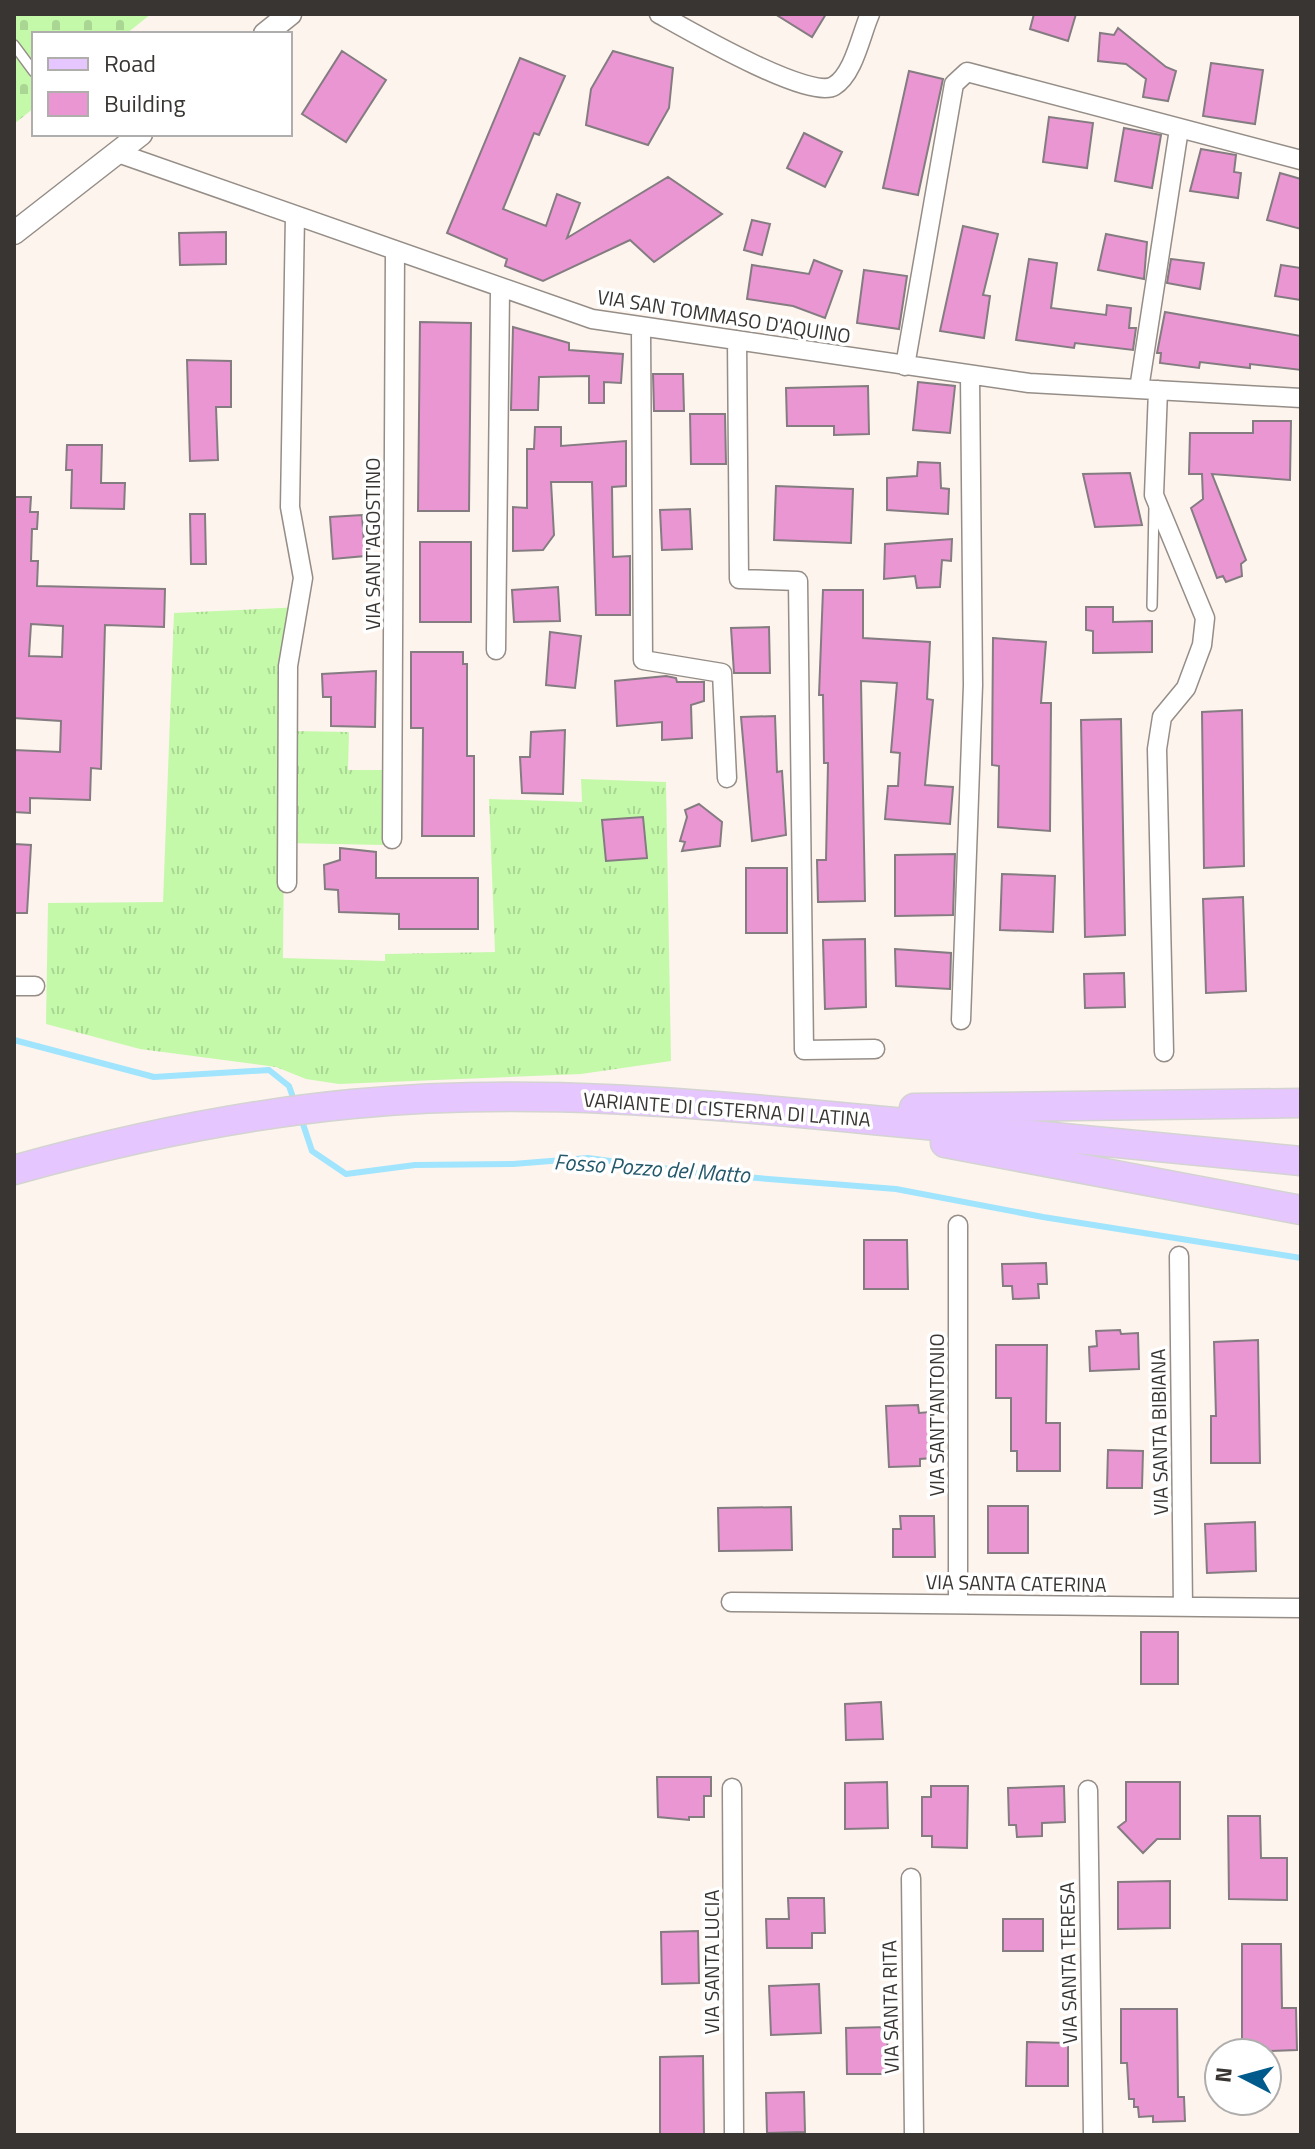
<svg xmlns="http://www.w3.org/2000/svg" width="1315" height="2149" viewBox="0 0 1315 2149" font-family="'Titillium Web',sans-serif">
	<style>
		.grass { fill: url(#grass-tufts) }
		.cemetery { fill: url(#cemetery-stones) }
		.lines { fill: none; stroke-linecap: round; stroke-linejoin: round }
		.stream { stroke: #a1e4fe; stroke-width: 6 }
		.building { fill: #ea96d3; stroke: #847c81; stroke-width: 2; fill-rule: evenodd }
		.service-casing { stroke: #958d87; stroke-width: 12 }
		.minor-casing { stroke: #958d87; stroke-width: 21 }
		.tertiary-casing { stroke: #958d87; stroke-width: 25 }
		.primary-casing { stroke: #d3d3d2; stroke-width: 31 }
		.service { stroke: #fff; stroke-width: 9 }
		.minor { stroke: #fff; stroke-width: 18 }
		.tertiary { stroke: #fff; stroke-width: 22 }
		.primary { stroke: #e6c6fe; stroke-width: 28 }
		.labels { text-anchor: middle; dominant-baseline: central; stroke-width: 7; stroke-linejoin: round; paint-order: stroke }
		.street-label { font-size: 20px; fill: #383532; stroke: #fff }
		.water-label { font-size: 22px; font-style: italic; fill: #24596b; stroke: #fff }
	</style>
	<defs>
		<pattern id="grass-tufts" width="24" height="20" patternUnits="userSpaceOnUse" patternTransform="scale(2)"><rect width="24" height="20" fill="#c4f9aa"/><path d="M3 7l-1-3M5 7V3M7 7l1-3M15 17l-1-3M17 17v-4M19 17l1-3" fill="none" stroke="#a9d693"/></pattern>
		<pattern id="cemetery-stones" width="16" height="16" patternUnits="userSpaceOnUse" patternTransform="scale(2)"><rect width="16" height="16" fill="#c4f9aa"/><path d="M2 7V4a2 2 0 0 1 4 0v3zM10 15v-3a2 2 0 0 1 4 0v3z" fill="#a9d693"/></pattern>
	</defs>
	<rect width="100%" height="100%" fill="#fdf4ed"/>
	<path class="grass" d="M303 607 295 641 294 731 349 732 348 770H385L384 845 284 843 283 958 385 961V954L495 952 489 799 582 802 581 779 666 782 671 1061 581 1074 339 1084 306 1079 276 1067 140 1049 46 1024 48 903 163 902 174 613Z"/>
	<path class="cemetery" d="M14 14H151L126 34H34V108L14 124Z"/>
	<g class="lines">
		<path class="stream" d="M14 1040 154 1077 269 1070 289 1086 295 1103
			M301 1118 312 1151 346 1174 415 1165 513 1164 588 1158 706 1174 896 1189 1043 1217 1301 1258"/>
	</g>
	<path class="building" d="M775 14H826L812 37Z
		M1034 14H1076L1068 41 1030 29Z
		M1118 28 1166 67 1176 71 1168 101 1143 97 1146 79 1126 64 1098 61 1100 33 1114 35Z
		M342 51 386 80 346 142 302 114Z
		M613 51 673 68 669 108 648 145 586 125 591 89Z
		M520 58 565 76 539 135 534 133 503 209 546 226 557 194 580 203 567 238 668 177 722 214 654 262 630 240 543 281 505 266 507 259 447 233Z
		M1211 63 1263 70 1255 124 1203 116Z
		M909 71 943 79 918 195 883 188Z
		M1049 117 1093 123 1087 168 1043 162Z
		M1124 128 1161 135 1152 188 1115 181Z
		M804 133 842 152 825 187 787 168Z
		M1201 149 1236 155 1234 172 1241 173 1238 198 1190 191Z
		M1280 173 1301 179V229L1267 220Z
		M752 220 770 224 762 255 744 250Z
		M963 226 998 234 983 295 990 296 984 338 940 331Z
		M226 232V264L180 265 179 233Z
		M1106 234 1147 242 1144 279 1098 270Z
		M1029 259 1057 263 1051 308 1106 315 1107 305 1131 308 1129 328H1136L1133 350 1075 343 1074 348 1016 340Z
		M1171 259 1204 263 1200 289 1167 283Z
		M814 260 842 271 825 318 793 306 747 299 752 265 809 274Z
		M1281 265 1301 268V300L1275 296Z
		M864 270 907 276 899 329 857 323Z
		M1165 312 1301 336V370L1250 364V368L1200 362 1199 368 1160 363 1161 353H1157Z
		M420 322 471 323 469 511H418Z
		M513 327 569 343V350L623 354 621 383 604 382V403H589V376L539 377 538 410H511Z
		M187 360 231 361V407H216L218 460 190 461Z
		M653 374H683L684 411H654Z
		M918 382 955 386 950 433 913 430Z
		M868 386 869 434 834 435V426H787L786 388Z
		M690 414H725L726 464H691Z
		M1253 421H1291L1290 480 1212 474 1246 560 1241 564 1242 576 1226 582 1223 576 1217 578 1191 508 1203 499 1202 474H1189L1190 433H1253Z
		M535 427H561V446L626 441V486L612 487 613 557 630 556V615H596L592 482H551L554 535 543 550 513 551V507L527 508V449H534Z
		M67 445H102L101 483H125L124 509 71 508 72 470H66Z
		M918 462 940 463 941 488 949 489 948 514 887 510V478L917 476Z
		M1130 473 1142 525 1095 527 1083 474Z
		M776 486 853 489 851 543 774 540Z
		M14 497H31L30 512H38L37 529H32L31 561H38L37 586 165 589 164 627 105 625 101 769 91 768 90 800 30 798V813L14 812V750L60 752 61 721 14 718ZM31 624 63 626 62 657 29 656Z
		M690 509 692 549 662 550 660 510Z
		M190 514H205L206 564H191Z
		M362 515 365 556 333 559 330 517Z
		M952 539 951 561 942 560 940 587 917 588 915 576 884 579 885 544Z
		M420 542H471V622H420Z
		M558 587 560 621 514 622 512 590Z
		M823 590H863V638L930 642 927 699 933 700 925 785 953 787 950 824 885 819 888 786H898L900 753 891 752 897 683 861 681 865 901 818 902 817 860H826L828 763H824L823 695H819Z
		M1086 607H1113V622L1152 621V652L1093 653V631L1086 630Z
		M769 627 770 673H734L731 628Z
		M550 632 581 636 575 688 546 685Z
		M993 638 1046 642 1041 703H1051L1050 831 998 827 999 766 992 765Z
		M411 652H463V664H467V756H474V836H422L423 728H411Z
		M376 671 375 727 331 726V697H323L322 674Z
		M666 676 676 678 677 682H704V701L691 705 692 738 662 740V722L617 726 615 681Z
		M1242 710 1244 866 1204 868 1202 712Z
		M775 716 777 772 782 771 786 835 752 841 741 717Z
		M1121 719 1125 935 1085 937 1081 720Z
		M565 730 563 794 522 793 520 757H530L531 732Z
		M699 804 722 822 720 846 682 851 685 842 680 841 687 817 685 810Z
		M643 817 647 858 606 861 602 820Z
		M14 844 31 845 27 913H14Z
		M340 848 376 852V878H478V929H399V914L339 912 338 890 325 889 324 865 340 860Z
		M955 854 953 915 895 916V855Z
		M746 868H787V933H746Z
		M1002 874 1055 876 1053 932 1000 930Z
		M1243 897 1246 991 1206 993 1203 899Z
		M865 939 866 1007 825 1009 823 940Z
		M895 949 951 953 950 989 896 986Z
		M1124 973 1125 1007 1085 1008 1084 974Z
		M864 1240H907L908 1289H864Z
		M1046 1263 1047 1284H1038L1039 1298 1013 1299 1012 1286H1003L1002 1264Z
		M1120 1330 1121 1334 1138 1333 1139 1369 1090 1371 1089 1347 1097 1346 1096 1331Z
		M1258 1340 1260 1463H1211V1416H1216L1214 1342Z
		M996 1345H1047L1046 1423H1060V1471H1017V1451H1011V1398H996Z
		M918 1405 919 1413 930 1412 932 1458 920 1459V1466L889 1467 886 1406Z
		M1108 1450 1143 1451 1142 1488H1107Z
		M988 1506H1028V1553H988Z
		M791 1507 792 1550 719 1551 718 1508Z
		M900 1516H934L935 1557H893V1529H901Z
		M1255 1522 1256 1571 1207 1573 1205 1524Z
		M1141 1632H1178V1684H1141Z
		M881 1702 883 1739 846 1740 845 1704Z
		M657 1777H711V1796H704V1817H689V1820L658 1817Z
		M887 1782 888 1828 845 1829V1783Z
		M1126 1782H1180V1839H1157L1143 1853 1118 1827 1126 1821Z
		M931 1786H968L967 1848 932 1847V1836H922V1797H931Z
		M1064 1786 1065 1822 1042 1823V1836L1017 1837 1016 1825H1009L1008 1788Z
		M1228 1816H1260L1261 1858H1287V1900L1229 1899Z
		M1170 1881V1928L1118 1929V1882Z
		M788 1898H824L825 1933H812V1948H767L766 1919H789Z
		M1003 1919H1043V1951H1003Z
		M698 1931 699 1983 662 1984 661 1932Z
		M1242 1944H1281L1282 2008H1296L1297 2050 1242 2052Z
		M819 1984 821 2033 771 2035 769 1986Z
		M1121 2009H1177L1178 2097H1184L1185 2121 1153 2122V2116L1139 2117 1138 2107H1134V2099H1129L1127 2063H1121Z
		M887 2027 888 2074H847L846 2028Z
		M1027 2042 1068 2043V2086H1026Z
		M703 2056 704 2135H660V2057Z
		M804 2092 805 2132 767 2133 766 2093Z"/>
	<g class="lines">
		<g class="service-casing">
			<path id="service" d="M14 45 34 72
				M1152 606 1154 507"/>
		</g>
		<g class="minor-casing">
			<path id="minor" d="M659 14C686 29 810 101 834 86 854 74 861 34 870 14
				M118 153 592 319 1029 383 1301 398
				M641 329 643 660 722 673 727 778
				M737 340 739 579 798 581 804 1050 875 1049
				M905 366 954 84 967 72 1301 160
				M1139 389 1179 129
				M1158 390 1154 495 1205 618 1202 645 1186 688 1162 717 1157 749 1164 1052
				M496 650 500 289
				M392 839 395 250
				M287 883 288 666 303 578 290 507 295 215
				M14 986H35
				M961 1020 973 685 970 376
				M958 1225V1604
				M1179 1256 1183 1607
				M731 1602 1301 1608
				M732 1788 734 2135
				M1088 1790 1093 2135
				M911 1878 914 2135"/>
		</g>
		<g class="tertiary-casing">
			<path id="tertiary" d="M265 34 290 14
				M14 233 141 134"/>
		</g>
		<g class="primary-casing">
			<path id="primary" d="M914 1108 1301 1103
				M945 1143 1301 1210
				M14 1170C125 1139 238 1115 352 1104 527 1087 699 1103 873 1120 1016 1133 1158 1147 1301 1161"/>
		</g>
		<use href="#service" class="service"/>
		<use href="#minor" class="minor"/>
		<use href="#tertiary" class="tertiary"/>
		<use href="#primary" class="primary"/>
	</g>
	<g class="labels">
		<g class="street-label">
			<text transform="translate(724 316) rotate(9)">VIA SAN TOMMASO D'AQUINO</text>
			<text transform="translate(372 544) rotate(-90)">VIA SANT'AGOSTINO</text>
			<text transform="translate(727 1109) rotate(4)">VARIANTE DI CISTERNA DI LATINA</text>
			<text transform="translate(936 1415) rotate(-90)">VIA SANT'ANTONIO</text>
			<text transform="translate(1159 1432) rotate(-91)">VIA SANTA BIBIANA</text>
			<text transform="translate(1016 1583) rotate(1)">VIA SANTA CATERINA</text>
			<text transform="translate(711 1962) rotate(-90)">VIA SANTA LUCIA</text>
			<text transform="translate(1068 1963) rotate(-91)">VIA SANTA TERESA</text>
			<text transform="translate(890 2007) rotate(-91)">VIA SANTA RITA</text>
		</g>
		<g class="water-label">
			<text transform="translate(652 1168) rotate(4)">Fosso Pozzo del Matto</text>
		</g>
	</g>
	<rect width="1315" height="2149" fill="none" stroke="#383532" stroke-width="32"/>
	<rect x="32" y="32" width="260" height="104" fill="#ffffff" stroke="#afaead" stroke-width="2"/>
	<rect x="48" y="58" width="40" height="12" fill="#e6c6fe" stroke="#afaead" stroke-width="2"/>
	<text x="104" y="72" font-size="24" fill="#383532">Road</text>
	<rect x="48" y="92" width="40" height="24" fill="#ea96d3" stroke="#afaead" stroke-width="2"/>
	<text x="104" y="112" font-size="24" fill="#383532">Building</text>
	<g transform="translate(1243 2077) rotate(276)"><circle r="38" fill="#ffffff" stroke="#afaead" stroke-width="2"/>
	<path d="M0-6L14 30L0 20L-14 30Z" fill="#005b8c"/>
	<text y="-12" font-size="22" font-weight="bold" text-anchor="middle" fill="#383532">N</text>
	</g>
</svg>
